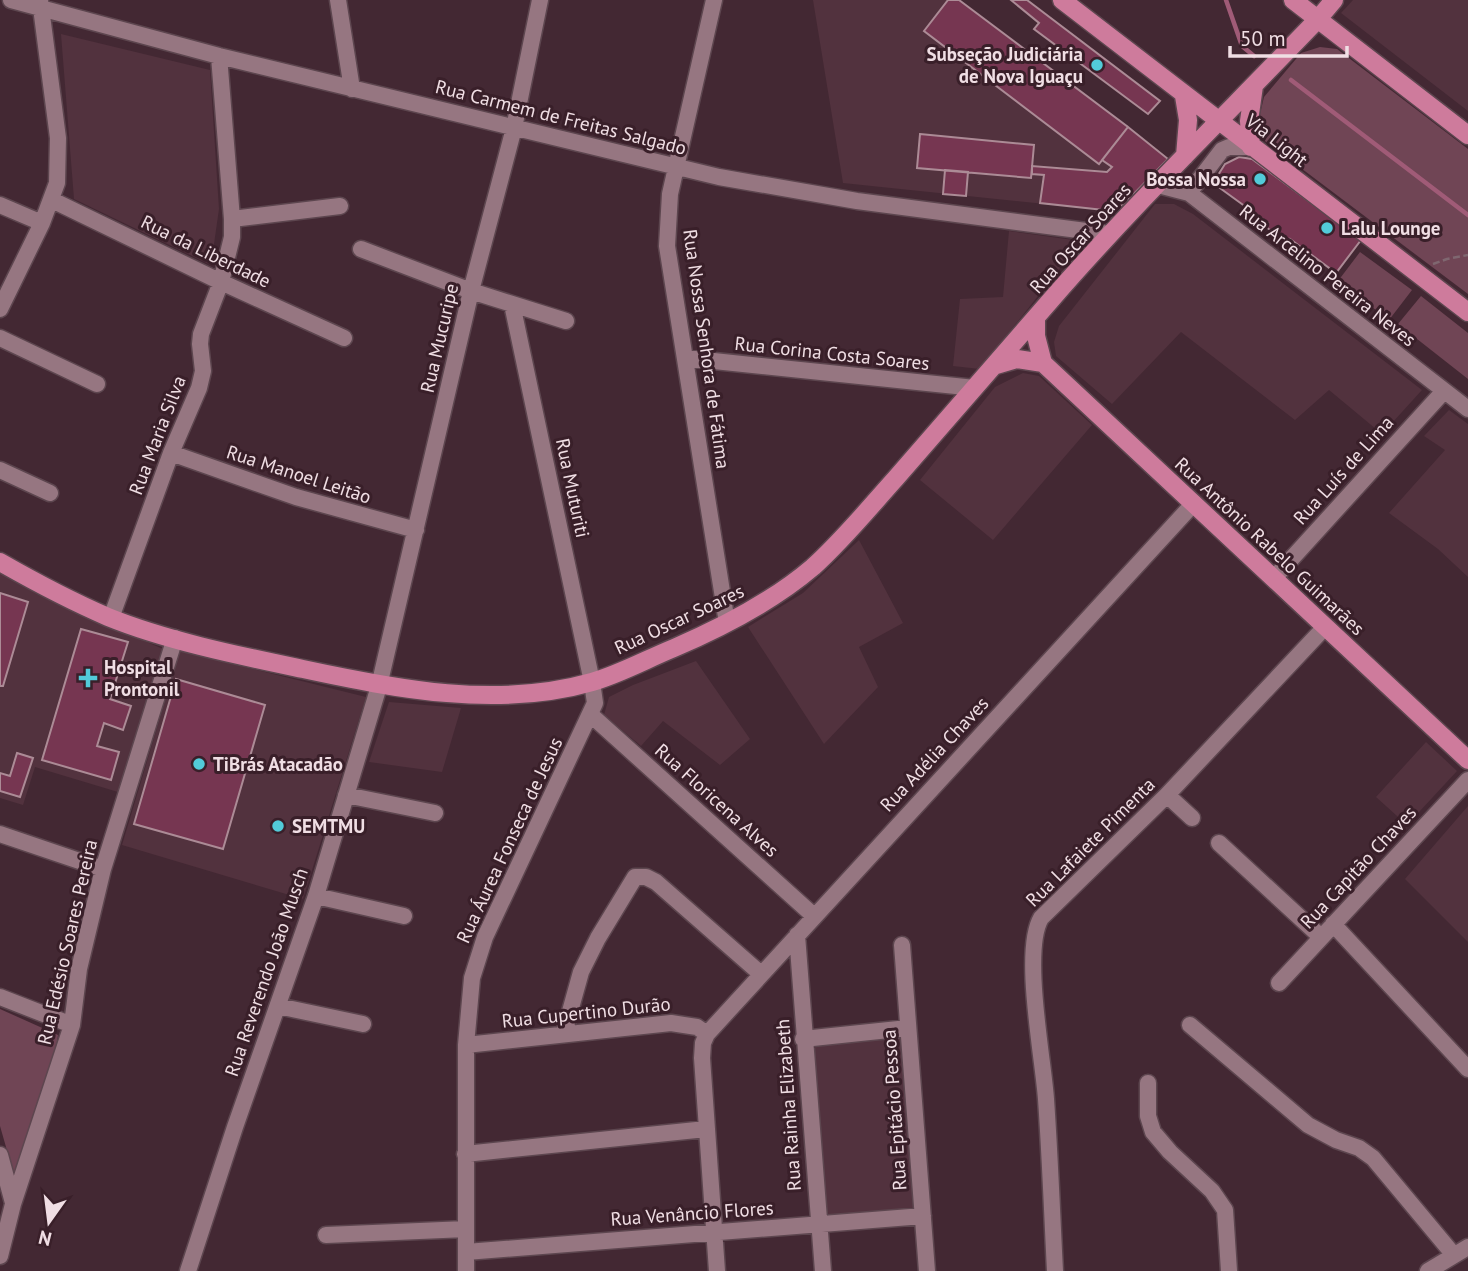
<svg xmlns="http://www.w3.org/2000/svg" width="1468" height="1271" viewBox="0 0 1468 1271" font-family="'PT Sans',sans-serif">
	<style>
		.built { fill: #52323e }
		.green { fill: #704555 }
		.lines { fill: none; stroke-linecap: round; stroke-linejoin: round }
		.stream { stroke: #a05b77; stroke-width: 4.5 }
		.building { fill: #763651; stroke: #ac8b96; stroke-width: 2 }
		.minor-casing { stroke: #5d464f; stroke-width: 19 }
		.major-casing { stroke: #5d464f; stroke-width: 21 }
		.path { stroke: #7f6770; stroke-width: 2.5; stroke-dasharray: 7 3.5; stroke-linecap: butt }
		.minor { stroke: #967681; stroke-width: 16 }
		.major { stroke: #ce7b9c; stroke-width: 18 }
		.poi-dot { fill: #52cbd9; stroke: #391f29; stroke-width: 2.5 }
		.labels { text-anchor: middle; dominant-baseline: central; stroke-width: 6; stroke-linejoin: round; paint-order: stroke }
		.poi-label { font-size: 19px; font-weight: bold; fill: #f0dee4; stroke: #391f29; text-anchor: start }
		.street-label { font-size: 19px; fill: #f0dee4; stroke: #391f29 }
	</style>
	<rect width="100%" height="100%" fill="#432833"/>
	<path class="built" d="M813 0H959L1168 159 1126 202 1113 211 843 183Z
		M1353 0H1468V111L1341 13Z
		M61 34 210 70 219 209 211 265 74 199Z
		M1155 204H1174L1193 214 1422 390 1382 434 1329 390 1295 420 1181 332 1112 404 1056 356 1054 342 1059 326Z
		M1009 231 1073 240 1076 248 980 369 953 366 960 299 1003 297Z
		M1023 373 1039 376 1092 425 993 540 920 480 995 387Z
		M1449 410 1468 424V577L1438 549 1389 513 1445 450 1424 436Z
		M859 540 903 623 859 647 878 687 824 744 748 627 803 593Z
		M0 571 37 594 163 649 118 792 35 767 23 805 0 798Z
		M180 651 366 697 303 899 122 845Z
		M696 661 750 739 720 765 663 721 641 746 604 715 609 697 633 685Z
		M389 702 461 708 442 772 369 762Z
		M1426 742 1457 771 1407 825 1376 797Z
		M1468 806V942L1405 879Z
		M902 1037 919 1213 820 1218 800 1045Z"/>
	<path class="green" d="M1320 47 1337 49 1468 149V294L1265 141 1260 114 1264 97 1301 53Z
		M1360 252 1412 290 1389 320 1338 281Z
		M1421 296 1468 333V379L1398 324Z
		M0 1009 58 1035 56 1050 16 1182 0 1126Z"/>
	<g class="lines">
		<path class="stream" d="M1226 0 1242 46 1254 56
			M1291 80 1468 215"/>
	</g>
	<path class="building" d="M948 0H959L1128 127 1099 164 924 31Z
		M1011 0H1027L1160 101 1148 114 1034 29 1039 23Z
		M1128 127 1168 159 1126 202 1113 211 1040 203 1044 175 1032 174V166L1107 172 1112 167 1102 160Z
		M920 134 1034 145 1031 178 917 168Z
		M1239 157 1252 159 1361 240 1336 273 1290 239 1288 243 1266 227 1268 223 1213 183 1225 164Z
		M945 170 968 172 966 196 943 194Z
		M0 593 28 602 3 686H0Z
		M81 629 128 642 110 699 131 706 123 730 104 723 97 746 119 752 111 780 42 760Z
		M176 679 265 705 223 849 134 824Z
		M17 753 33 758 20 797 0 791V773L10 776Z"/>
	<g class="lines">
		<g class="minor-casing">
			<path id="minor" d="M11 0 219 56 719 177 857 201 1109 234
				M338 0 352 89
				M714 0 670 194 667 246 727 623
				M1158 185 1189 193 1468 409
				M1189 193 1222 150 1229 147H1251
				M52 200 221 282 344 338
				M0 205 42 223
				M232 219 340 206
				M361 249 471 291 566 321
				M0 309 42 223 57 183 58 138 40 0
				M0 338 97 384
				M685 358 975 388
				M171 453 296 497 416 530
				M0 470 50 493
				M1274 578 1444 391
				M111 618 171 453 199 388 203 371 200 344 201 334 221 282 232 237V219L219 56
				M591 715 814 916
				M346 795 435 813
				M1167 795 1192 818
				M0 834 103 869
				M1219 843 1321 937
				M316 896 404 916
				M1333 924 1468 1069
				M797 935 823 1271
				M902 945 927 1271
				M1279 983 1468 780
				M0 997 72 1025
				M278 1006 363 1024
				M1190 1025 1308 1125 1336 1140 1359 1148 1373 1158 1453 1254
				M564 1033 581 972 598 938 635 877H646L656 882 761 974
				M803 1039 908 1028
				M466 1045 671 1023 697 1027 707 1034
				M1148 1083V1116L1153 1132 1170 1152 1212 1191 1225 1210 1229 1271
				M465 1154 706 1129
				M0 1155 13 1203
				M326 1235 466 1229
				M466 1252 923 1216
				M0 1256 13 1204 72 1025 79 969 103 869 175 638
				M188 1271 235 1127 316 896 379 686 471 291 514 128 540 0
				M466 1271V1045L472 978 485 937 595 703 592 682 512 304
				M717 1271 702 1058 703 1043 707 1034 1194 503
				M1055 1271C1052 1213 1050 1156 1046 1099 1043 1057 1022 951 1041 918L1167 795 1325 627
				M1428 1271 1468 1247"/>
		</g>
		<g class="major-casing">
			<path id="major" d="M1062 0 1468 312
				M1293 0 1468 135
				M1184 96 1188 120 1185 156
				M1251 147 1249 121 1254 86
				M1036 317V336L1043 363
				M996 365 1017 359 1043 363 1468 760
				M0 562C35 582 71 601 108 617 167 641 241 656 303 669 396 689 498 709 592 682 620 674 647 659 674 648 723 627 772 602 813 567 843 540 869 508 896 478 948 419 999 360 1050 301 1135 203 1228 113 1318 19L1334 0"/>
		</g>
		<path class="path" d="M1433 264 1447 259 1468 255"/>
		<use href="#minor" class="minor"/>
		<use href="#major" class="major"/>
	</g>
	<g class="poi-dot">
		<circle cx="1097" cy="65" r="7"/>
		<circle cx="1260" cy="179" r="7"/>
		<circle cx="1327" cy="228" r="7"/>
		<path d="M84.5 667.5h7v7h7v7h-7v7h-7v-7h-7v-7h7z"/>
		<circle cx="199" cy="764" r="7"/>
		<circle cx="278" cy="826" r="7"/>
	</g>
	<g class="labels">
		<g class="poi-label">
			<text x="1083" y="54" text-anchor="end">Subseção Judiciária<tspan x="1083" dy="22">de Nova Iguaçu</tspan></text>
			<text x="1246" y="179" text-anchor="end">Bossa Nossa</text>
			<text x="1341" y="228">Lalu Lounge</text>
			<text x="104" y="667">Hospital<tspan x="104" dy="22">Prontonil</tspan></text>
			<text x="213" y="764">TiBrás Atacadão</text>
			<text x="292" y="826">SEMTMU</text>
		</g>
		<g class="street-label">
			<text transform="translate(561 117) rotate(14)">Rua Carmem de Freitas Salgado</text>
			<text transform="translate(1277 140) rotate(38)">Via Light</text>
			<text transform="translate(1080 238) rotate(-48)">Rua Oscar Soares</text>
			<text transform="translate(206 251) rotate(26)">Rua da Liberdade</text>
			<text transform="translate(1328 275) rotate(38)">Rua Arcelino Pereira Neves</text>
			<text transform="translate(439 338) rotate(-77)">Rua Mucuripe</text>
			<text transform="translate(707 349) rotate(82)">Rua Nossa Senhora de Fátima</text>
			<text transform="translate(832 353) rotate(6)">Rua Corina Costa Soares</text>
			<text transform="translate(157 435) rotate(-69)">Rua Maria Silva</text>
			<text transform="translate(1343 470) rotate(-48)">Rua Luís de Lima</text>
			<text transform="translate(299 474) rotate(18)">Rua Manoel Leitão</text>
			<text transform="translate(573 488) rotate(78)">Rua Muturiti</text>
			<text transform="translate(1270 546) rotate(43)">Rua Antônio Rabelo Guimarães</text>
			<text transform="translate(679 619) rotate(-25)">Rua Oscar Soares</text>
			<text transform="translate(934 754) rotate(-47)">Rua Adélia Chaves</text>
			<text transform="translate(717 800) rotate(42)">Rua Floricena Alves</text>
			<text transform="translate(509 840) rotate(-65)">Rua Áurea Fonseca de Jesus</text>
			<text transform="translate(1090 842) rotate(-45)">Rua Lafaiete Pimenta</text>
			<text transform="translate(1358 867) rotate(-47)">Rua Capitão Chaves</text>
			<text transform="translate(67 942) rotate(-77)">Rua Edésio Soares Pereira</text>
			<text transform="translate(266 972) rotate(-71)">Rua Reverendo João Musch</text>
			<text transform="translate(586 1012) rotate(-6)">Rua Cupertino Durão</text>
			<text transform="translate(788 1105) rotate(-94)">Rua Rainha Elizabeth</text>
			<text transform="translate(894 1110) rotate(-94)">Rua Epitácio Pessoa</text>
			<text transform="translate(692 1213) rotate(-4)">Rua Venâncio Flores</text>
		</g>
	</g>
	<g transform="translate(49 1222) rotate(194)" stroke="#391f29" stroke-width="5" paint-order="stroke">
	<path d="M0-5L12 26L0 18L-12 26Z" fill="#f0dee4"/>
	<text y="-10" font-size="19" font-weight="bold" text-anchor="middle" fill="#f0dee4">N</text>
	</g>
	<path d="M1230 46v10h117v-10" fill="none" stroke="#f0dee4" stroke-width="3.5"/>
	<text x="1240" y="46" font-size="21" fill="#f0dee4" stroke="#391f29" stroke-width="5" paint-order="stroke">50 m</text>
</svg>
